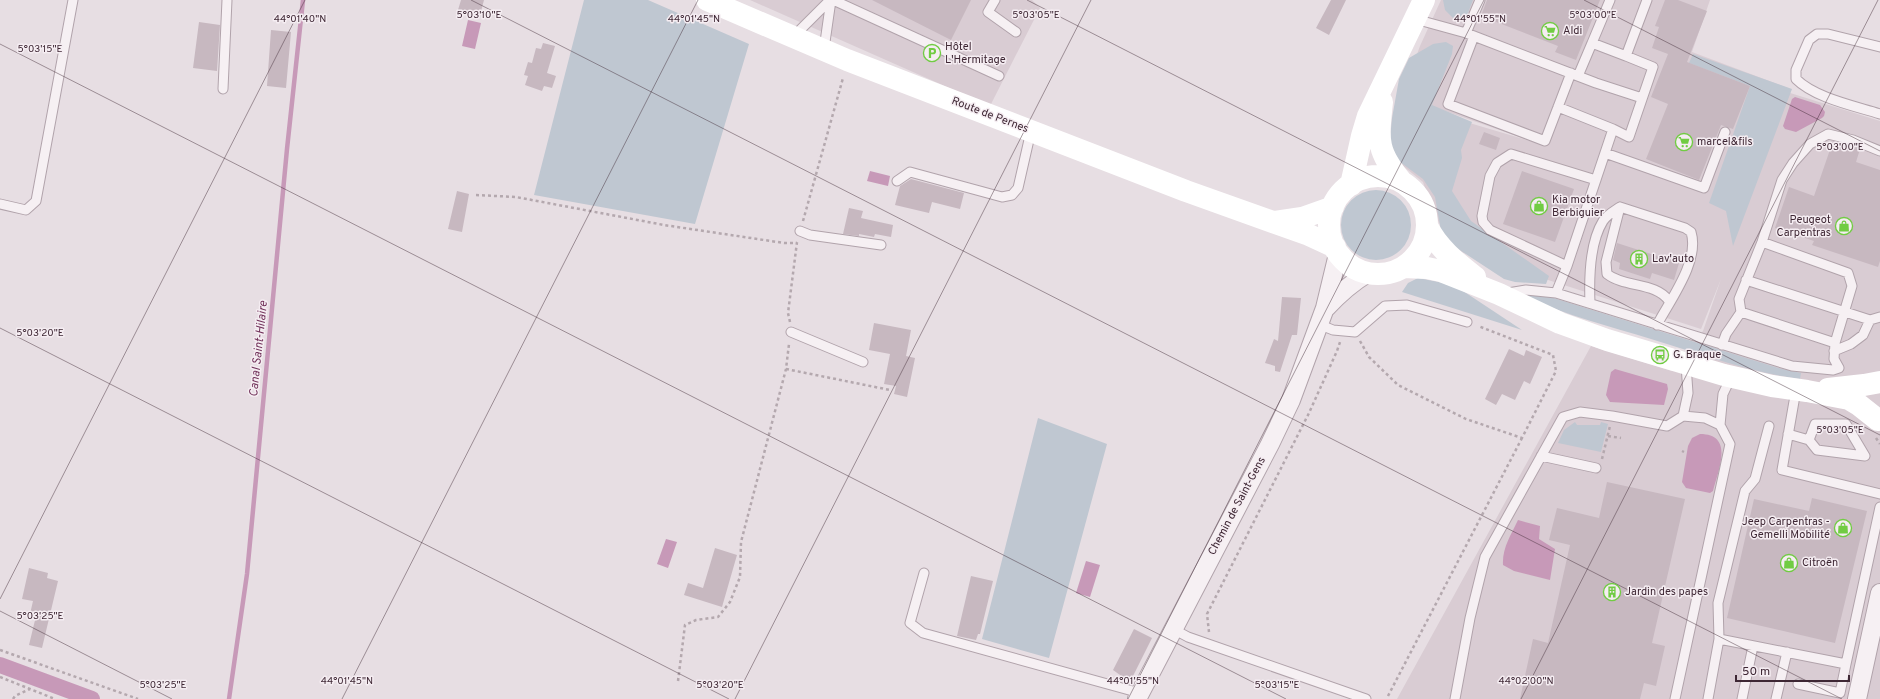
<svg xmlns="http://www.w3.org/2000/svg" width="1880" height="699" viewBox="0 0 1880 699" font-family="Overpass,sans-serif">
	<style>
		.built { fill: #d9ccd3 }
		.green { fill: #bfc7d1 }
		.water { fill: #c799b8 }
		.lines { fill: none; stroke-linecap: round; stroke-linejoin: round }
		.stream { stroke: #c799b8; stroke-width: 4.5 }
		.canal { stroke: #c799b8; stroke-width: 16 }
		.building { fill: #c7b8c0 }
		.lane-casing { stroke: #b1a3ab; stroke-width: 11 }
		.street-casing { stroke: #b1a3ab; stroke-width: 20 }
		.path { stroke: #b4a8ae; stroke-width: 2.5; stroke-dasharray: 3 3; stroke-linecap: butt }
		.lane { stroke: #f6f0f3; stroke-width: 9 }
		.street { stroke: #f6f0f3; stroke-width: 18 }
		.secondary { stroke: #fff; stroke-width: 22 }
		.ticks { fill: none; stroke: #3e2734; stroke-width: 1; stroke-opacity: 0.45 }
		.labels { text-anchor: middle; dominant-baseline: central; stroke-width: 3; stroke-linejoin: round; paint-order: stroke }
		.poi-label { font-size: 11px; fill: #3e2734; stroke: #f5edf2; text-anchor: start }
		.street-label { font-size: 11px; fill: #3e2734; stroke: #f5edf2 }
		.water-label { font-size: 12px; font-style: italic; fill: #71325a; stroke: #f5edf2 }
		.ticks-label { font-size: 10px; text-anchor: middle; fill: #3e2734; stroke: #f5edf2; stroke-width: 3; stroke-linejoin: round; paint-order: stroke }
	</style>
	<rect width="100%" height="100%" fill="#e7dee3"/>
	<path class="built" d="M750 0H1032L1040 8 990 106Z
		M1441 0H1710L1692 52 1788 88 1787 92 1880 121V699H1397L1591 346 1672 371 1703 331 1721 279 1701 329 1455 250 1433 212 1423 182 1403 166 1392 134 1402 103 1540 144 1402 96 1420 46Z"/>
	<path class="green" d="M584 0H648L749 44 695 224 534 195Z
		M1443 0H1473L1466 18 1458 23 1445 10Z
		M1446 42 1453 46 1452 54 1432 105 1472 122 1461 150 1462 158 1452 191 1471 221 1549 276 1546 284 1515 282 1504 279 1446 241 1441 231 1435 197 1423 179 1396 159 1389 149 1392 118 1399 79 1409 58 1433 44Z
		M1693 54 1792 89 1733 246 1726 211 1709 203 1750 86 1689 63Z
		M1341 225a35 35 0 1 1 70 0a35 35 0 1 1-70 0Z
		M1418 278 1454 285 1522 330 1402 292 1408 283Z
		M1528 295H1544L1782 369 1801 373 1800 379C1749 372 1700 354 1651 339 1610 326 1566 316 1528 297Z
		M1038 418 1107 444 1049 658 982 639Z
		M1575 422 1577 425H1600L1601 422 1608 424 1601 452 1558 443 1564 430Z"/>
	<path class="water" d="M468 20 481 23 475 49 462 46Z
		M1795 97 1820 105 1825 112 1824 116 1822 118 1796 132 1785 129 1783 126 1792 99Z
		M870 171 890 176 888 186 867 181Z
		M1615 369 1667 384 1668 389 1664 405 1610 402 1606 395 1611 372Z
		M1700 434C1735 434 1718 471 1713 491L1710 493 1686 488 1682 482 1688 446 1692 438Z
		M1518 520 1540 526 1539 539 1555 549 1550 580 1514 571 1503 565C1502 548 1511 535 1518 520Z
		M666 539 677 542 668 568 657 564Z
		M1086 561 1100 565 1090 597 1076 593Z"/>
	<g class="lines">
		<path class="stream" d="M229 699 247 574 287 149 303 0"/>
		<path class="canal" d="M0 665 92 699"/>
	</g>
	<path class="building" d="M461 0H484L480 15 458 10Z
		M872 0H971L951 40Z
		M1331 0H1346L1329 35 1316 28Z
		M1487 0H1600L1576 60 1555 52 1558 46 1481 16Z
		M1665 0H1678L1707 11 1687 62 1750 86 1733 129 1721 125 1699 180 1646 159 1668 104 1651 97 1668 54 1652 48 1659 27 1655 26Z
		M199 22 220 25 217 71 193 68Z
		M271 30 291 32 286 88 267 86Z
		M543 43 555 46 547 73 556 76 552 88 544 86 542 91 525 85 528 76 524 75 528 62 532 63 536 48 541 49Z
		M1484 132 1500 138 1496 150 1479 144Z
		M1833 141 1860 149 1856 162 1880 170V261L1878 267 1812 245 1814 241 1775 228 1789 187 1814 196Z
		M1522 171 1574 189 1555 242 1503 224Z
		M911 179 964 193 960 209 932 202 929 213 895 205 900 186Z
		M457 191 469 194 462 232 448 229Z
		M849 208 863 211 861 218 893 225 891 237 875 234 874 237 859 234V236L843 234Z
		M1617 243 1679 263 1674 280 1652 273 1650 279 1619 269 1620 263 1613 260Z
		M1282 297 1301 298 1297 335H1292L1280 372 1275 371V366L1265 363 1274 339 1278 341Z
		M874 323 911 330 906 356 915 358 907 397 894 394 896 386 884 384 890 354 869 350Z
		M1509 349 1524 356 1526 350 1542 357 1530 384 1524 381 1515 400 1502 394 1496 405 1485 399Z
		M1607 482 1685 499 1652 643 1665 646 1656 686 1644 683 1640 699H1520L1533 639 1548 643 1570 545 1549 540 1557 508 1599 518Z
		M1812 498 1867 511 1835 643 1727 618 1754 499 1809 511Z
		M715 548 737 555 722 607 684 595 688 583 703 588Z
		M29 568 48 573 47 578 58 581 42 648 29 645 36 616 30 614 33 601 22 599Z
		M971 576 993 581 980 634H978L976 640 957 636Z
		M1134 629 1152 638 1130 682 1113 670Z"/>
	<g class="lines">
		<g class="lane-casing">
			<path id="lane" d="M833 0 999 76
				M995 0 988 12 1016 32
				M1415 19 1466 33 1596 83 1642 98
				M1466 33 1480 0
				M794 36 830 0
				M1474 36 1448 104 1545 141 1571 73
				M1592 43 1610 0
				M1880 47 1828 34H1817L1809 40 1796 70V79C1815 98 1855 106 1880 114
				M824 49 831 0
				M1578 76 1592 43 1626 56
				M223 89 227 0
				M1558 107 1613 129
				M1605 153 1704 188 1725 132
				M897 181 910 172 1002 197 1012 195 1018 188 1031 131
				M0 204 26 210 36 201 73 0
				M1620 207 1606 262 1607 274C1625 288 1656 282 1669 301
				M800 231 810 235 881 245
				M1762 242 1848 273 1852 286 1835 343 1741 312 1739 299 1762 242 1782 180 1793 163 1810 144 1828 134 1853 140 1880 151
				M1567 266 1490 230 1483 222 1482 216 1490 176 1497 163 1511 154 1596 180
				M1746 280 1870 320 1880 317
				M1508 293 1526 290 1556 293 1792 366 1833 370 1839 368 1834 359 1835 343
				M1556 293 1567 266 1613 129 1629 137 1653 67 1626 56 1647 0
				M1590 303C1589 279 1590 242 1603 221 1608 214 1614 211 1620 207L1685 228 1691 232C1700 261 1670 300 1657 325
				M1318 324 1333 330 1355 332 1385 306 1407 305 1467 322
				M791 332 863 362
				M1722 345 1726 334 1741 312
				M1834 351 1851 344 1863 335 1870 320
				M1796 390 1782 470 1880 494
				M1720 425 1723 394 1731 377
				M1788 434 1809 440 1817 450 1865 456 1846 424H1815L1809 440
				M1541 456 1596 468
				M924 573 910 623 923 633 1140 693
				M1173 629 1188 637 1366 699
				M1719 639 1718 603 1745 491 1755 479 1769 426
				M1798 684 1840 693 1846 664
				M1455 699 1470 618 1485 557 1563 417 1580 412 1612 416 1667 426 1683 416 1688 393 1686 365
				M1675 699 1730 444 1720 425 1705 418 1683 416
				M1708 699 1719 639 1846 664 1880 507
				M1742 699 1753 646
				M1776 699 1787 652"/>
		</g>
		<g class="street-casing">
			<path id="street" d="M1326 308C1339 294 1351 283 1368 273
				M1137 699 1270 444 1291 400 1325 308 1338 254
				M1857 699 1880 593"/>
		</g>
		<path class="path" d="M476 195 516 197 664 225 784 243H797
			M803 221 843 78
			M790 322 788 313 797 242
			M1360 341 1369 357 1398 385 1466 419 1522 438 1556 371 1553 355 1478 326
			M786 369 890 390
			M1608 436 1621 438
			M1876 438 1880 444
			M1682 451 1684 452
			M1602 459 1610 426
			M1209 632 1207 614 1309 413 1337 351 1340 342
			M0 650 138 699
			M0 677 55 699
			M678 681 685 625 696 620 718 617 730 602 740 577 741 542 786 369 789 344
			M1388 696 1522 438
			M13 699 15 696 30 689"/>
		<use href="#lane" class="lane"/>
		<use href="#street" class="street"/>
		<path class="secondary" d="M707 0 847 60 1186 191 1309 235 1335 247
			M1382 102C1378 140 1376 151 1402 182
			M1329 225a49 49 0 1 1 98 0a49 49 0 1 1-98 0Z
			M1351 185 1362 136 1368 116 1424 0
			M1275 222 1302 218 1333 207
			M1427 226C1438 248 1456 262 1475 277
			M1403 267 1427 268 1441 271 1499 294 1560 323 1607 340 1724 375 1772 386 1807 391 1849 399 1859 405 1878 420
			M1828 389 1864 385 1880 382"/>
	</g>
	<path class="ticks" d="M471 0 1842 699M1027 0 1880 435M1584 0 1880 151M0 44 1286 699M0 328 729 699M0 599 305 0M0 611 172 699M342 699 698 0M735 699 1091 0M1128 699 1484 0M1521 699 1878 0"/>
	<defs>
		<g id="supermarket-ring" transform="scale(0.9)"><circle r="9.5" fill="#f5edf2" stroke="#71cc43" stroke-width="1.5"/><path d="M-6-5.5h2.5l.6 2H6L4.5 2H-2.5L-4.4-4H-6ZM-1.5 3.2a1.3 1.3 0 1 0 .1 0ZM3 3.2a1.3 1.3 0 1 0 .1 0Z" fill="#71cc43"/></g>
		<g id="parking-ring" transform="scale(0.9)"><circle r="9.5" fill="#f5edf2" stroke="#71cc43" stroke-width="1.5"/><path d="M-3.5-5.5H1a3.5 3.5 0 0 1 0 7H-1V5.5H-3.5ZM-1-3.4V-.6H.8a1.4 1.4 0 0 0 0-2.8Z" fill="#71cc43"/></g>
		<g id="shop-ring" transform="scale(0.9)"><circle r="9.5" fill="#f5edf2" stroke="#71cc43" stroke-width="1.5"/><path d="M-5-2.5h2.3a2.7 3.5 0 0 1 5.4 0H5L5.5 6h-11ZM-1.5-2.5h3a1.5 2.3 0 0 0-3 0Z" fill="#71cc43"/></g>
		<g id="building-ring" transform="scale(0.9)"><circle r="9.5" fill="#f5edf2" stroke="#71cc43" stroke-width="1.5"/><path d="M-4-6H4V6H1V3H-1V6H-4ZM-2.5-4.3h1.7v1.8h-1.7ZM.8-4.3h1.7v1.8H.8ZM-2.5-1h1.7V.8h-1.7ZM.8-1h1.7V.8H.8Z" fill="#71cc43"/></g>
		<g id="bus-ring" transform="scale(0.9)"><circle r="9.5" fill="#f5edf2" stroke="#71cc43" stroke-width="1.5"/><path d="M-5-6H5V4H4V6H2V4H-2V6H-4V4H-5ZM-3.5-4V0h7V-4ZM-3.5 1.2v1.5H-2V1.2ZM2 1.2v1.5H3.5V1.2Z" fill="#71cc43"/></g>
	</defs>
	<g fill-rule="evenodd">
		<use href="#supermarket-ring" x="1550" y="31"/>
		<use href="#parking-ring" x="932" y="53"/>
		<use href="#supermarket-ring" x="1684" y="142"/>
		<use href="#shop-ring" x="1539" y="206"/>
		<use href="#shop-ring" x="1844" y="226"/>
		<use href="#building-ring" x="1639" y="259"/>
		<use href="#bus-ring" x="1660" y="355"/>
		<use href="#shop-ring" x="1843" y="528"/>
		<use href="#shop-ring" x="1789" y="563"/>
		<use href="#building-ring" x="1612" y="592"/>
	</g>
	<g class="labels">
		<g class="poi-label">
			<text x="1563" y="31">Aldi</text>
			<text x="945" y="47">Hôtel<tspan x="945" dy="13">L'Hermitage</tspan></text>
			<text x="1697" y="142">marcel&amp;fils</text>
			<text x="1552" y="200">Kia motor<tspan x="1552" dy="13">Berbiguier</tspan></text>
			<text x="1831" y="220" text-anchor="end">Peugeot<tspan x="1831" dy="13">Carpentras</tspan></text>
			<text x="1652" y="259">Lav'auto</text>
			<text x="1673" y="355">G. Braque</text>
			<text x="1830" y="522" text-anchor="end">Jeep Carpentras -<tspan x="1830" dy="13">Gemelli Mobilité</tspan></text>
			<text x="1802" y="563">Citroën</text>
			<text x="1625" y="592">Jardin des papes</text>
		</g>
		<g class="street-label">
			<text transform="translate(990 115) rotate(21)">Route de Pernes</text>
			<text transform="translate(1237 506) rotate(-62)">Chemin de Saint-Gens</text>
		</g>
		<g class="water-label">
			<text transform="translate(259 349) rotate(-84)">Canal Saint-Hilaire</text>
		</g>
	</g>
	<g class="ticks-label">
		<text x="479" y="18">5°03'10"E</text>
		<text x="1036" y="18">5°03'05"E</text>
		<text x="1593" y="18">5°03'00"E</text>
		<text x="300" y="22">44°01'40"N</text>
		<text x="694" y="22">44°01'45"N</text>
		<text x="1480" y="22">44°01'55"N</text>
		<text x="40" y="52">5°03'15"E</text>
		<text x="1840" y="150">5°03'00"E</text>
		<text x="40" y="336">5°03'20"E</text>
		<text x="1840" y="433">5°03'05"E</text>
		<text x="40" y="619">5°03'25"E</text>
		<text x="347" y="684">44°01'45"N</text>
		<text x="1133" y="684">44°01'55"N</text>
		<text x="1526" y="684">44°02'00"N</text>
		<text x="720" y="688">5°03'20"E</text>
		<text x="163" y="688">5°03'25"E</text>
		<text x="1277" y="688">5°03'15"E</text>
	</g>
	<path d="M1736 675v6h113v-6" fill="none" stroke="#3e2734" stroke-width="2"/>
	<text x="1742" y="675" font-size="12" fill="#3e2734" stroke="#f5edf2" stroke-width="3" paint-order="stroke">50 m</text>
</svg>
